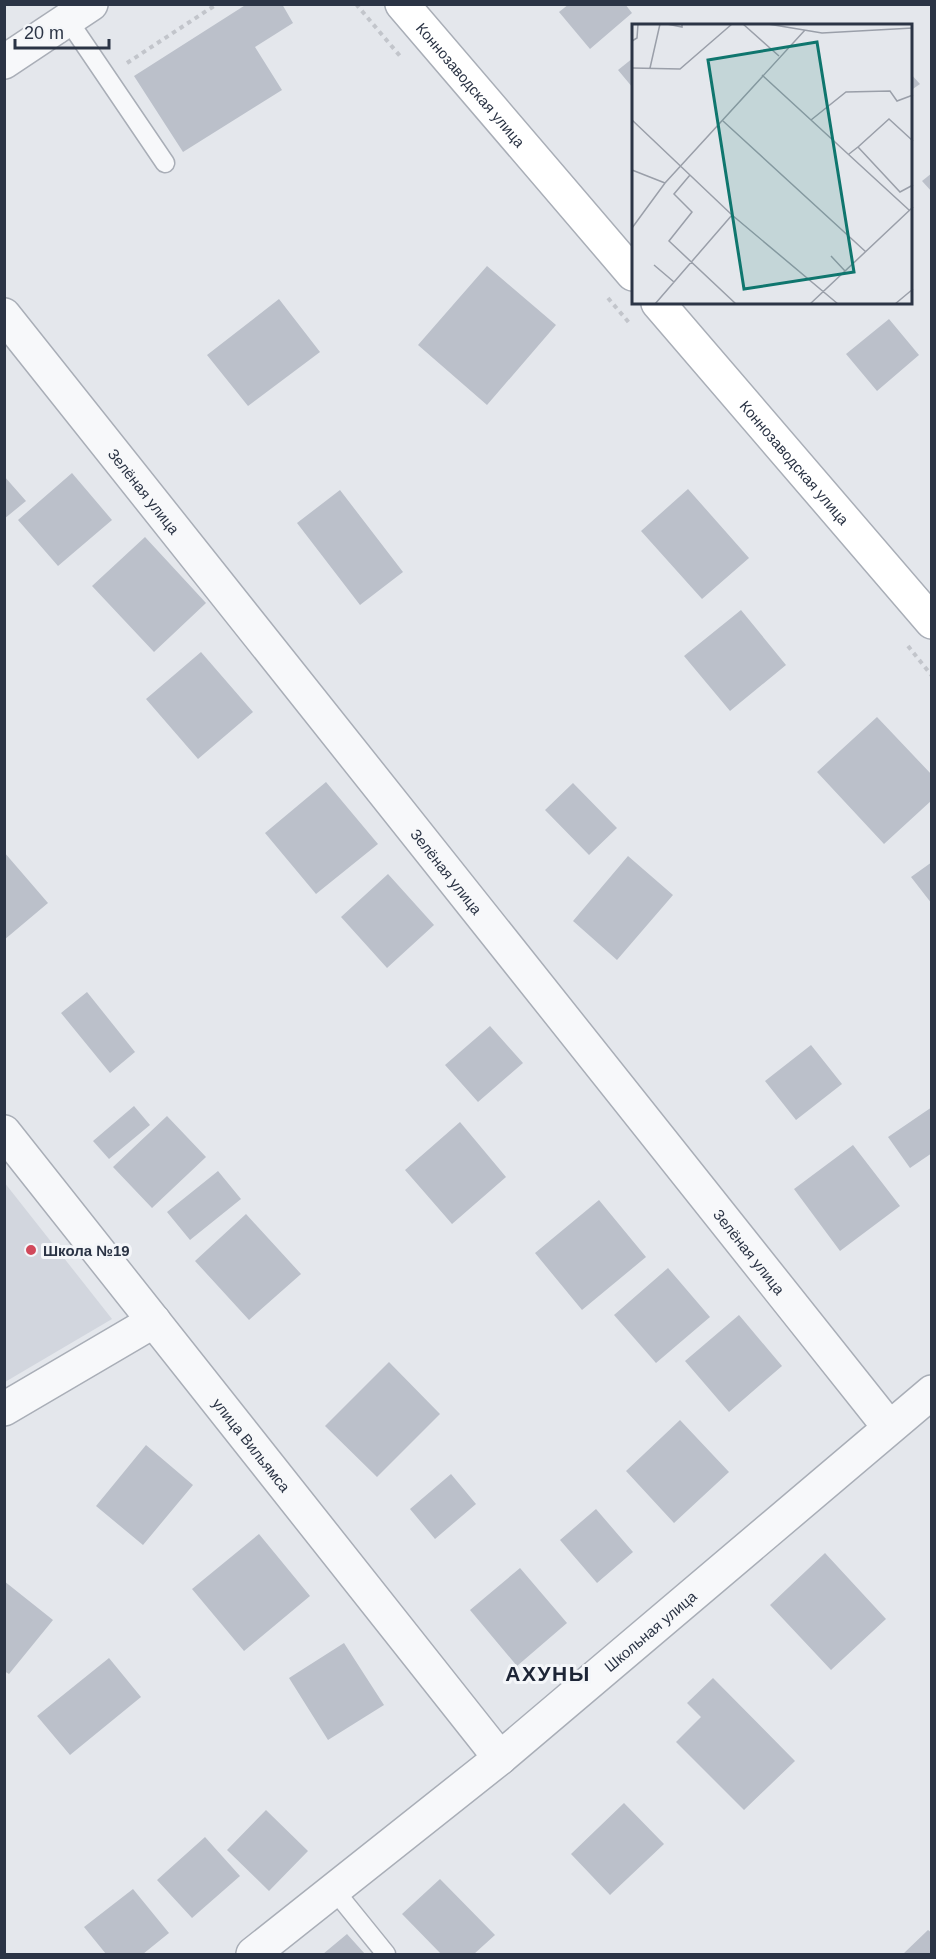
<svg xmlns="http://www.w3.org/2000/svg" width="936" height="1959" viewBox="0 0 936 1959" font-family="Helvetica,sans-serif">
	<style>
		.built { fill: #d2d6de }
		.building { fill: #bbc0ca }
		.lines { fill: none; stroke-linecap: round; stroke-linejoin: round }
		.lane-casing { stroke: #a9aeb7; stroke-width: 21 }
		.street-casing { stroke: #a9aeb7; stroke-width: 36 }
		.secondary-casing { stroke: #a9aeb7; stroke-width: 36 }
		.path { stroke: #c2c5cb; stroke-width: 4; stroke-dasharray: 4.5 4.5; stroke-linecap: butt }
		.lane { stroke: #f7f8fa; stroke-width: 18 }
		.street { stroke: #f7f8fa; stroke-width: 33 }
		.secondary { stroke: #fff; stroke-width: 33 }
		.poi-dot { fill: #d1495b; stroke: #f4f6f9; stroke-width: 2 }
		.labels { text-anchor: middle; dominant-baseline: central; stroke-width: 6; stroke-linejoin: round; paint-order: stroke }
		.street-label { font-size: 15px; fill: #2b3445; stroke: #f4f6f9 }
		.poi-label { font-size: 15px; font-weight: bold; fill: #2b3445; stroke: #f4f6f9; text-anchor: start }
		.district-label { font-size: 21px; font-weight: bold; letter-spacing: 1.5px; fill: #1d2536; stroke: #f4f6f9 }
		.inset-road { fill: none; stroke: #9a9fa9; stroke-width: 1.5 }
		.view { fill: #0f766e; fill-opacity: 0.15; stroke: #0f766e; stroke-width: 3 }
		.inset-edge { fill: none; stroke: #2b3445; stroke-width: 3 }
	</style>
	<rect width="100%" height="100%" fill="#e4e7ec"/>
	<path class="built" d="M4 1182 112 1319 5 1382H4Z"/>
	<path class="building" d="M247 4H282L293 23 255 47 282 90 183 152 134 76Z
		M569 4H625L632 13 590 49 559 12Z
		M633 58V88L618 70Z
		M910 73 920 84 910 91Z
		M932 173V192L922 181Z
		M487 266 556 325 487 405 418 345Z
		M279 299 320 352 248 406 207 355Z
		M889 319 919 355 877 391 846 354Z
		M72 473 112 520 58 566 18 520Z
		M4 476 26 501 4 519Z
		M688 489 749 558 702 599 641 531Z
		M340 490 403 572 360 605 297 523Z
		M145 537 206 603 154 652 92 586Z
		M741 610 786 665 730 711 684 656Z
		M201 652 253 712 198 759 146 699Z
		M877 717 932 775V800L884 844 817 772Z
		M326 782 378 844 316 894 265 833Z
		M573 783 617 828 589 855 545 810Z
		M4 852 48 903 4 940Z
		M628 856 673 895 617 960 573 921Z
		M932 862V904L911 877Z
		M388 874 434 925 387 968 341 917Z
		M87 992 135 1052 110 1073 61 1013Z
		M490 1026 523 1063 478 1102 445 1065Z
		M811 1045 842 1084 796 1120 765 1081Z
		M134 1106 150 1125 109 1159 93 1141Z
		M932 1107V1153L910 1168 888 1137Z
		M167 1116 206 1157 152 1208 113 1167Z
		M460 1122 506 1177 452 1224 405 1170Z
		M853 1145 900 1206 840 1251 794 1189Z
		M218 1171 241 1199 190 1240 167 1212Z
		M599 1200 646 1257 582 1310 535 1253Z
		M246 1214 301 1274 249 1320 195 1261Z
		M668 1268 710 1317 656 1363 614 1315Z
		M739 1315 782 1366 729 1412 685 1361Z
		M389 1362 440 1414 377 1477 325 1426Z
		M680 1420 729 1472 674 1523 626 1471Z
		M146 1445 193 1485 143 1545 96 1506Z
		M451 1474 476 1504 435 1539 410 1509Z
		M596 1509 633 1552 597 1583 560 1540Z
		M259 1534 310 1596 244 1651 192 1589Z
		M825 1553 886 1619 831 1670 770 1605Z
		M520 1568 567 1623 517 1666 470 1610Z
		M4 1581 53 1620 9 1674 4 1671Z
		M344 1643 384 1705 328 1740 289 1678Z
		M109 1658 141 1697 70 1755 37 1716Z
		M713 1678 795 1761 744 1810 676 1742 701 1717 687 1703Z
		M624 1803 664 1844 610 1895 571 1854Z
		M266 1810 308 1851 269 1891 227 1850Z
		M205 1837 240 1876 192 1918 157 1880Z
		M440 1879 495 1935 474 1954H441L402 1914Z
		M133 1889 169 1933 143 1954H106L84 1927Z
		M928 1930 932 1933V1954H903Z
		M347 1934 365 1954H323Z"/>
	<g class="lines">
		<g class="lane-casing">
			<path id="lane" d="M68 20 165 163
				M335 1891 386 1954"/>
		</g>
		<g class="street-casing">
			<g id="street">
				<path d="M4 62 91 4"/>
				<path id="s1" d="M4 315 889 1427"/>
				<path id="s2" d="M4 1132 500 1758"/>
				<path d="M4 1409 154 1321"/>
				<path id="s3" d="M253 1954 500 1758 932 1392"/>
			</g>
		</g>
		<g class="secondary-casing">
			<g id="secondary">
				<path id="s4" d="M402 4 633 274"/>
				<path id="s5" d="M658 303 932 622"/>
			</g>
		</g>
		<path class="path" d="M356 4 400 56
			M127 63 217 4
			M608 298 631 325
			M908 646 932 676"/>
		<use href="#lane" class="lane"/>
		<use href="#street" class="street"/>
		<use href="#secondary" class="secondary"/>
	</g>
	<circle class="poi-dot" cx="31" cy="1250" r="6"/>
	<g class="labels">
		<g class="street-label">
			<text stroke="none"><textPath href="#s4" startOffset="106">Коннозаводская улица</textPath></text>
			<text stroke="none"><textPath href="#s5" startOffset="210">Коннозаводская улица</textPath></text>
			<text stroke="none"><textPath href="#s1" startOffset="225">Зелёная улица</textPath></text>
			<text stroke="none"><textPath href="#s1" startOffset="711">Зелёная улица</textPath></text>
			<text stroke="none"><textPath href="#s1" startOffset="1197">Зелёная улица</textPath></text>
			<text stroke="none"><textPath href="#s2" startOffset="399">улица Вильямса</textPath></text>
			<text stroke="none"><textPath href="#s3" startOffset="512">Школьная улица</textPath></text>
		</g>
		<g class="poi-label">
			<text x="43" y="1250">Школа №19</text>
		</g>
		<g class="district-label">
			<text x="548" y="1673">АХУНЫ</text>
		</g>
	</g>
	<g transform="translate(632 24)">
		<rect width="280" height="280" fill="#e4e7ec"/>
		<path class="inset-road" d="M35 0 50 3V0M111 0 147 32M136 0 190 9 281 4M0 17 5 14 6 0M0 44 48 45 100 0M18 44 28 0M130 51 277 186M0 96 100 191 206 280M179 96 214 68 258 67 265 77 281 71M91 97 234 228M226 123 257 95 281 117M217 130 226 123 268 168 281 161M0 146 33 159M58 151 42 170 60 188 37 217 104 280M0 204 33 159 173 6M199 232 213 247M22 241 42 258M23 280 100 191M178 280 281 183M263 280 281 265"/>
		<path class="view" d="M185 18 222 248 112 265 76 36Z"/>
		<rect width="280" height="280" class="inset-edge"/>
	</g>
	<rect width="936" height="1959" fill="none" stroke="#2b3445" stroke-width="12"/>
	<path d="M15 39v9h94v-9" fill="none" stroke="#2b3445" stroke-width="3"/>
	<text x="24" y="39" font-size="18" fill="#2b3445" stroke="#f4f6f9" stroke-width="4.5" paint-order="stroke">20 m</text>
</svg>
